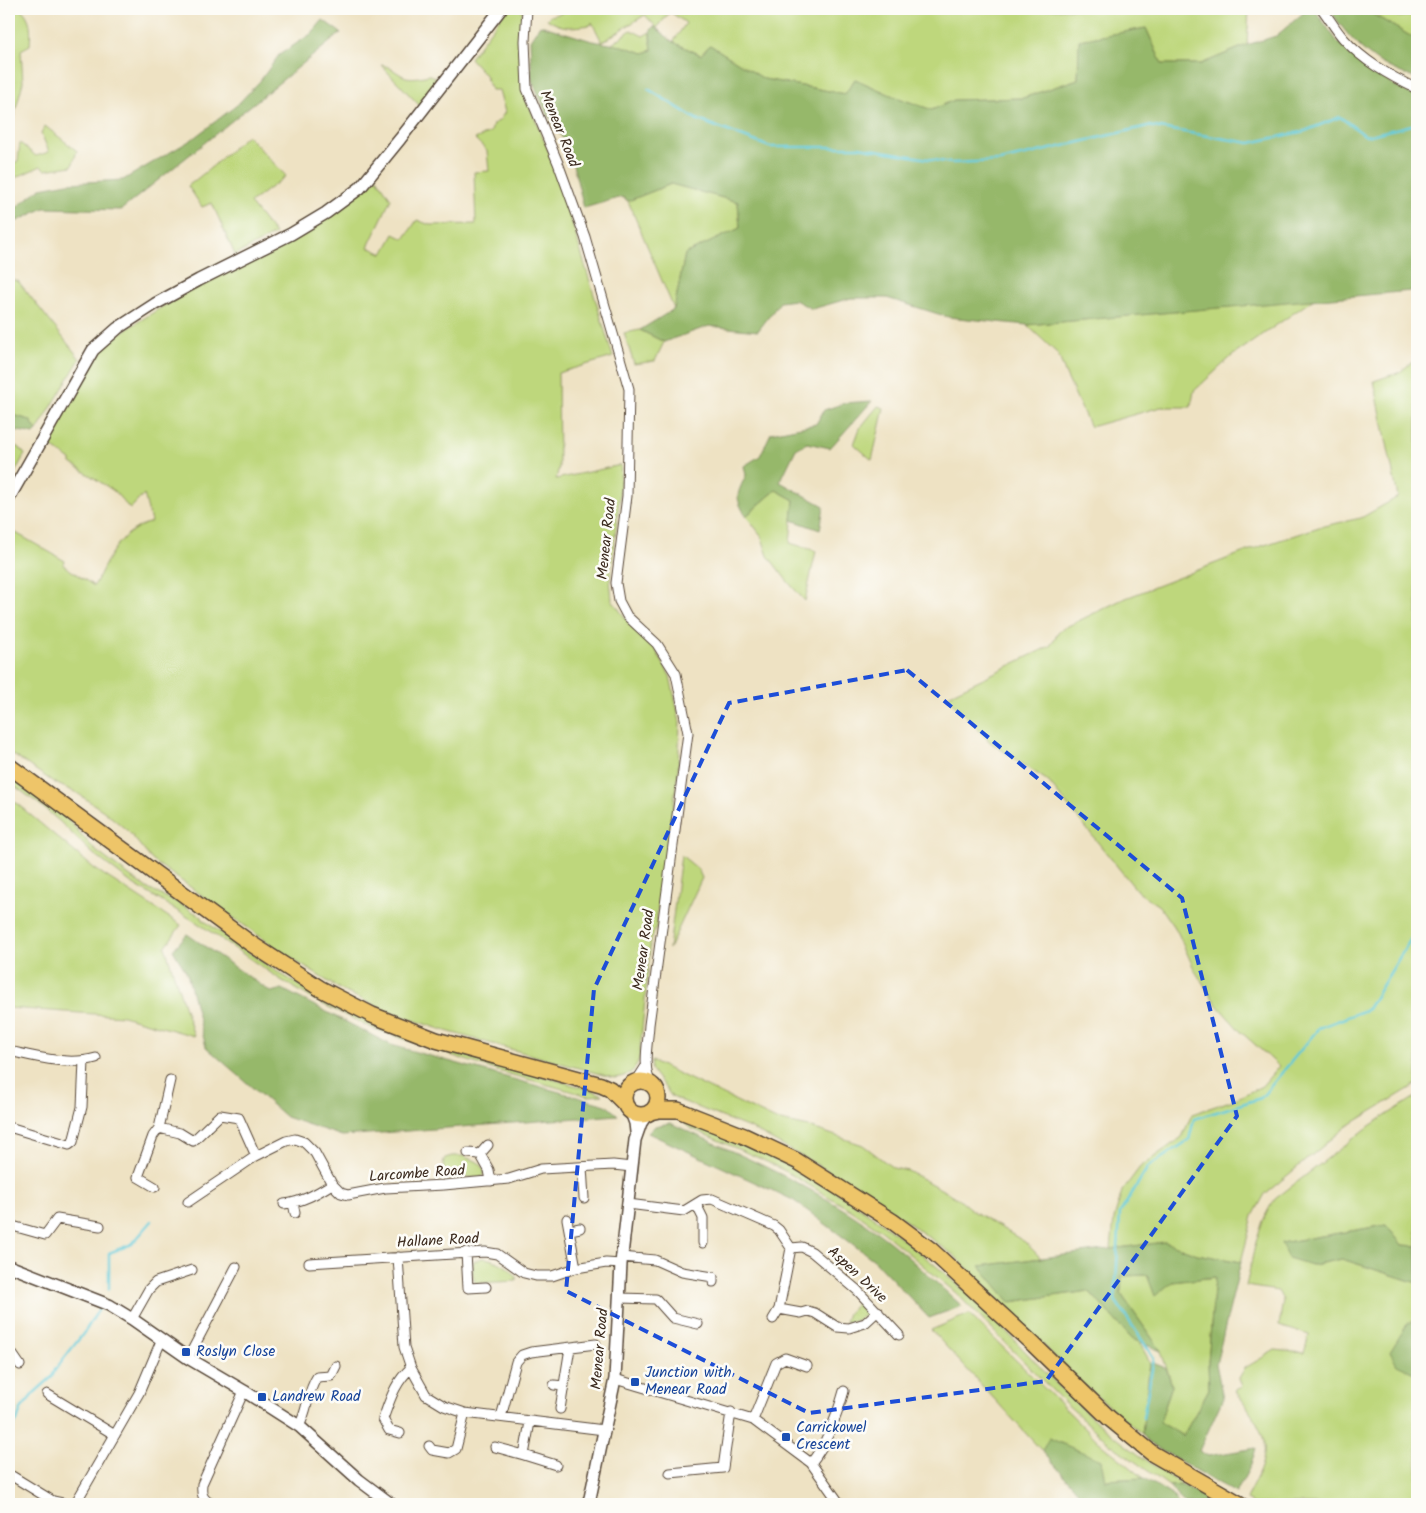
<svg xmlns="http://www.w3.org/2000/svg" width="1426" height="1513" viewBox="0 0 1426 1513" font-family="Kalam,sans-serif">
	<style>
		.green { fill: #bed77b; stroke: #7c804c }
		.forest { fill: #96b86b; stroke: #687144 }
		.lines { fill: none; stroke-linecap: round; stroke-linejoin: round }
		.stream { stroke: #5ec9d8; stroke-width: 2.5 }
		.minor-casing { stroke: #564637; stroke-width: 11 }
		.tertiary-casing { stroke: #564637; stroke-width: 14 }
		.trunk-casing { stroke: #564637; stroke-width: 18 }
		.minor { stroke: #fff; stroke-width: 9 }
		.tertiary { stroke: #fff; stroke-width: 11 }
		.trunk { stroke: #eec569; stroke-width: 15 }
		.marked { fill: none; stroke: #1d4ed8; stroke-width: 4; stroke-dasharray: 10 6; stroke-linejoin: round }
		.transit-dot { fill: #1a4fb4; stroke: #fdfcf7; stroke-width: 2 }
		.labels { text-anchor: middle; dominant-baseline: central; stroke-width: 5; stroke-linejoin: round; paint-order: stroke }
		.street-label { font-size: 15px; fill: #3b2a1e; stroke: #fdfcf7 }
		.transit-label { font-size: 15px; fill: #164399; stroke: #fdfcf7; text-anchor: start }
	</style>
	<rect width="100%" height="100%" fill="#fdfcf7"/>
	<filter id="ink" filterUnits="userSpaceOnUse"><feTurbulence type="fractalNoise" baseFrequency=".02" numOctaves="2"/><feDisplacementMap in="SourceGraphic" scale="10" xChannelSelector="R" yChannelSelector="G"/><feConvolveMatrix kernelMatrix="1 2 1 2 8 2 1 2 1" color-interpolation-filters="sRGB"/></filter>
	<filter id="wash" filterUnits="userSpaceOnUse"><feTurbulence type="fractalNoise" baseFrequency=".0096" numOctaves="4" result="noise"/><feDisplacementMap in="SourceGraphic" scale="20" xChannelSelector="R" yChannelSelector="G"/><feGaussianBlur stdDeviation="1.12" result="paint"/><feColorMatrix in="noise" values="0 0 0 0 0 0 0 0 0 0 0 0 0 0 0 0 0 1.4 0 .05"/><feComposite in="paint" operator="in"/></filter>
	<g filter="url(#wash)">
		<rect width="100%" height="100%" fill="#eee2c3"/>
		<path class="green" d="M9 9H21C32 19 31 31 30 45L21 50 23 82 9 135Z
			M507 9H522L523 91 554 164 613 357 558 373 559 467 556 479 621 465 619 504 610 578 612 600 629 623 654 647 670 676 680 722 678 771 665 870 660 887 656 927 651 940 639 1060C634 1073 628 1076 614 1078L446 1031 392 1013 343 991 289 957 152 860 129 832 105 812 77 793 55 783 9 752V529L65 561 63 565 94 586C109 558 117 533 151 522L144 494 130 509 114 491 71 463V460L49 445V438L98 352 111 339 192 288 362 191 377 178 391 199 368 247 383 254 394 234 404 239 417 220 430 225 476 224 474 172 489 171 487 151 475 139 491 132 493 124 499 121 505 112 499 90H491L485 75 470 58Z
			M562 9H1249L1247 45 1201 64H1162L1146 28 1080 40 1078 79 1023 98 954 100 932 110 893 96 855 79 845 94 764 79 710 45 701 55 673 42 686 23 670 12 657 28 645 15 602 42 592 22 591 25C572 27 564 30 547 19L550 16 562 13Z
			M1369 12H1383L1399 17 1417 15V40Z
			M631 30 643 36 650 32 652 50 644 53 612 44Z
			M381 65C391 66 397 74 406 77 414 79 423 76 430 75L440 80 420 106Z
			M45 126 77 151 72 166 45 170 41 166 17 177 9 182V166L18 161 20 143 36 156 49 152 41 133Z
			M247 135 286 176 250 203 275 234 235 255 212 203 202 207 188 186 213 166Z
			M671 184 738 202 740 228 685 254 674 309 628 201Z
			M9 279 18 281 80 359 37 431 30 420 9 414Z
			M1314 299 1232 356 1194 391 1191 407H1161L1090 427 1066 375 1058 354 1027 325Z
			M640 330 664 342 655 361 634 364 624 333Z
			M1417 358V1084L1346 1127 1265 1194 1253 1216 1241 1262 1197 1254 1164 1242 1111 1249 1114 1219 1122 1191 1140 1167 1182 1137 1192 1114 1233 1100 1262 1086 1279 1066 1241 1032 1217 1005 1195 971 1178 933 1159 906 1138 892 1048 781 990 742 946 696 1050 646 1060 630 1121 600 1247 551 1319 527 1361 518 1398 497 1374 381 1400 372Z
			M878 406 884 408 872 460 854 444 860 428Z
			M9 446 18 447 25 454 9 483Z
			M776 490 794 500 790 543 816 551 805 601 788 582 768 556 761 535 746 516Z
			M9 774 63 814 96 851 132 878 150 890 177 902 202 917 203 920 271 968 311 992 377 1025 461 1054 592 1090 603 1095 588 1096 498 1071 374 1029 320 1003 281 980 199 924 130 882 92 853 59 821 39 804 9 782Z
			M9 797 95 869 181 925 165 947 194 1036 123 1016 9 1008Z
			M681 855 698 869 702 878 669 949Z
			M652 1061 776 1120 809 1127 863 1145 893 1168 908 1171 957 1198 973 1211 1025 1242 1041 1258 981 1266 1010 1302 1089 1291 1132 1339 1139 1342 1150 1362 1142 1434 1080 1382 955 1256 861 1189 752 1129 672 1097 651 1069Z
			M1417 1096V1246L1402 1245 1386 1225 1281 1243 1312 1265 1342 1259 1417 1283V1504H1254L1246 1500C1251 1487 1260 1474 1263 1460 1270 1434 1249 1410 1235 1390L1242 1387 1239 1378 1245 1368 1275 1350 1304 1353 1309 1335 1279 1326 1283 1300 1278 1291 1246 1286C1253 1257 1257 1224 1275 1199L1371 1125Z
			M677 1117C721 1134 766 1152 808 1175 868 1209 921 1252 972 1297 1006 1329 1036 1365 1070 1397 1104 1431 1143 1459 1183 1485L1169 1486 1109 1443 1060 1398 956 1293 883 1232 851 1210 785 1171 761 1159 690 1128Z
			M452 1156H465L467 1158C476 1160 486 1165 484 1175L482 1177 445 1179 443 1164 445 1158Z
			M482 1258C494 1258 516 1269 517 1281L476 1283C472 1278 472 1268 474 1261Z
			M1147 1275 1172 1282 1215 1277 1208 1362 1209 1389 1183 1436 1160 1422 1172 1385 1161 1351 1121 1294 1122 1276Z
			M859 1301 867 1310 866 1314 858 1320 845 1322 848 1313Z
			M969 1314 1099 1442 1144 1478 1105 1480 1050 1438 1042 1451 931 1330Z"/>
		<path class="forest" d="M1308 9H1314L1337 41 1366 69 1417 98V281L1411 291 1027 325 948 317 887 298H851L812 309 795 300 780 302 758 331 709 326 664 342 640 330 674 309 685 254 740 228 738 202 671 184 628 201 622 197 584 208 569 149 546 111 532 81 530 40 540 25 592 41 622 46 644 53 652 50 650 32 654 26 673 42 701 55 710 45 764 79 845 94 855 79 893 96 932 110 954 100 1023 98 1078 79 1079 40 1146 28 1162 64H1201L1247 45 1276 36Z
			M1329 9 1369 12 1417 40V79C1402 73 1384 67 1371 56 1354 44 1341 26 1329 9Z
			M323 20 341 33 121 210 44 208 9 225V213L41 188 68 183 123 180 191 140 237 105 260 81 279 55 311 34Z
			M872 401 830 448 807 443 796 449 780 482 824 506 820 530 792 520 794 500 776 490 746 516C734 496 737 495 746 475L744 466 760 456 771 433 816 424 824 410 845 403Z
			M9 414 30 420 37 431 34 434 9 429Z
			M187 934 271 992 282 989 391 1045 606 1105 618 1115 342 1136 286 1117 206 1047 187 973 173 950Z
			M670 1123C742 1156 818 1187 882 1236 910 1257 936 1283 962 1306L929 1318 874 1260 793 1200 648 1133 655 1126Z
			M1386 1225 1402 1245 1417 1246V1283L1342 1259 1312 1265 1288 1258 1281 1243Z
			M1165 1242 1197 1254 1241 1262 1216 1364 1223 1398 1199 1451 1208 1456 1256 1448 1251 1465 1236 1493 1149 1443 1142 1434 1150 1362 1166 1368 1172 1385 1160 1422 1183 1436 1209 1389 1208 1362 1215 1277 1172 1282 1155 1296 1147 1275 1122 1276 1121 1294 1161 1351 1132 1339 1089 1291 1010 1302 980 1266Z
			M1417 1320V1372L1414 1373 1397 1365 1390 1352 1408 1323Z
			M1049 1438 1101 1460 1105 1480 1144 1478 1173 1496 1178 1504H1089L1042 1451Z
			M1183 1485 1217 1504H1185L1169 1486Z"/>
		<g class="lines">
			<path class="stream" d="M648 89 696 119 770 147H859L951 163 1000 161 1148 126 1250 143 1305 131 1340 117 1366 136 1416 124 1417 126
				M109 1289V1253L132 1244 152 1221
				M1143 1418 1154 1358 1115 1300 1120 1213 1148 1167 1189 1140 1194 1119 1261 1098 1319 1028 1368 1009 1412 937 1417 931
				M9 1432 17 1421 21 1409 34 1393 52 1377 55 1370 86 1330 100 1307"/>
		</g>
	</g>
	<g filter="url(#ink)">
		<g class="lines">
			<g class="minor-casing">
				<path id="minor" d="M527 9 525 41 527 89 558 163 585 237 629 389 627 496 616 583 619 601 627 616 657 644 676 674 688 733 649 1025C648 1044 642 1066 651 1084
					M1322 9C1329 18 1335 29 1343 38 1363 61 1390 76 1417 89
					M9 1051C36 1057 68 1066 96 1058
					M634 1082 639 1077 646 1066
					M9 1127 69 1145 73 1142 82 1107 84 1061
					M159 1128 170 1080
					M488 1145 480 1154 489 1170 491 1181
					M468 1153 480 1154
					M582 1167 584 1198
					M155 1187 138 1177 153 1136 159 1128 180 1133 193 1141 220 1115 239 1118 256 1156
					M188 1202 256 1156 286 1141 295 1139 304 1142 315 1153 332 1184 341 1193 348 1195 385 1188 444 1185 509 1179 541 1169 613 1165 632 1167
					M293 1203 295 1213
					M284 1204C302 1202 316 1194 332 1184
					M628 1204 684 1211 702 1200 712 1199 774 1226 779 1230 791 1248 779 1309 773 1319
					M696 1204 703 1218V1243
					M567 1219 576 1268
					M9 1225 45 1235 57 1219 100 1226
					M570 1230 580 1228
					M791 1248 802 1247 812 1252 857 1290 899 1335
					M466 1252 468 1288 486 1287
					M398 1257 404 1347 411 1368 426 1395 444 1406 465 1413 604 1430
					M621 1257 655 1260 682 1272 713 1277V1282
					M309 1263 485 1252 497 1254 524 1273 536 1276H552L576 1268 606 1263 621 1264
					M619 1298 656 1299 673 1318 698 1324
					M779 1309 801 1313 808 1311 815 1313 837 1327 849 1328 865 1323 878 1311
					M132 1319 149 1289 156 1282 192 1270
					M9 1349 20 1365
					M188 1358 236 1267
					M615 1379 753 1420 811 1463 840 1504
					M554 1385 564 1386
					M47 1394 115 1435
					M560 1409 570 1348
					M501 1417 516 1362 522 1355 531 1352 596 1344
					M753 1420 776 1363 785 1358 807 1366
					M530 1422 524 1455 556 1465
					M299 1426C308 1410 307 1392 317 1377L331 1376 336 1366
					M400 1433 389 1430 383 1419C390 1400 395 1382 411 1368
					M429 1446 432 1450 449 1453 456 1449 465 1413
					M495 1447 524 1455
					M811 1463C827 1443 837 1416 844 1391
					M670 1473 723 1468 731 1412
					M12 1476 53 1501 67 1504
					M75 1504 139 1393 161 1341
					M212 1504C202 1499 201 1494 202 1484L244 1391"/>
			</g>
			<g class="tertiary-casing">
				<path id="tertiary" d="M9 498 93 350 118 328 155 304 199 280 291 234 326 213 360 188 400 139 501 9
					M631 1112 635 1123 636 1132
					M9 1266 109 1305 132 1319 188 1358 244 1391 299 1426 359 1480 391 1504
					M587 1504 590 1498 615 1379 621 1264 635 1140 641 1123 647 1114"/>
			</g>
			<g class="trunk-casing">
				<path id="trunk" d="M9 766 250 943 321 989 372 1015 436 1040 601 1085 610 1089 624 1103
					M624 1098a17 17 0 1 1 34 0a17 17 0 1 1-34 0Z
					M650 1112 659 1110H678L744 1136 797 1161 892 1221 931 1250 1034 1345 1109 1418 1153 1454 1240 1504"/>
			</g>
			<use href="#minor" class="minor"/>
			<use href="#tertiary" class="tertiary"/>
			<use href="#trunk" class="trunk"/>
		</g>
	</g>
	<path class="marked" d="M907 670 1182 898 1237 1116 1046 1381 809 1413 566 1291 594 989 729 703Z"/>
	<g class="transit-dot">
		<rect x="181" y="1347" width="10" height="10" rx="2.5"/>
		<rect x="630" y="1377" width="10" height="10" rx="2.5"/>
		<rect x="257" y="1392" width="10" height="10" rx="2.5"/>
		<rect x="781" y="1432" width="10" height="10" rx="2.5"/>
	</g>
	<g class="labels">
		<g class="street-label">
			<text transform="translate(559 129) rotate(68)">Menear Road</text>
			<text transform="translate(607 539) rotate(-84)">Menear Road</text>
			<text transform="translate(644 950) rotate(-82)">Menear Road</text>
			<text transform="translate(417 1174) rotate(-4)">Larcombe Road</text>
			<text transform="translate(438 1241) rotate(-3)">Hallane Road</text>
			<text transform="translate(857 1275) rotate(43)">Aspen Drive</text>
			<text transform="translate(600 1349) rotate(-85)">Menear Road</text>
		</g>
		<g class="transit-label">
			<text x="196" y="1352">Roslyn Close</text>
			<text x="645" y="1373">Junction with<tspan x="645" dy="17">Menear Road</tspan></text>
			<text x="272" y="1397">Landrew Road</text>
			<text x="796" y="1428">Carrickowel<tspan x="796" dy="17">Crescent</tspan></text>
		</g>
	</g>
	<rect width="1426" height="1513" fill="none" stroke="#fdfcf7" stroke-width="30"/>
</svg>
